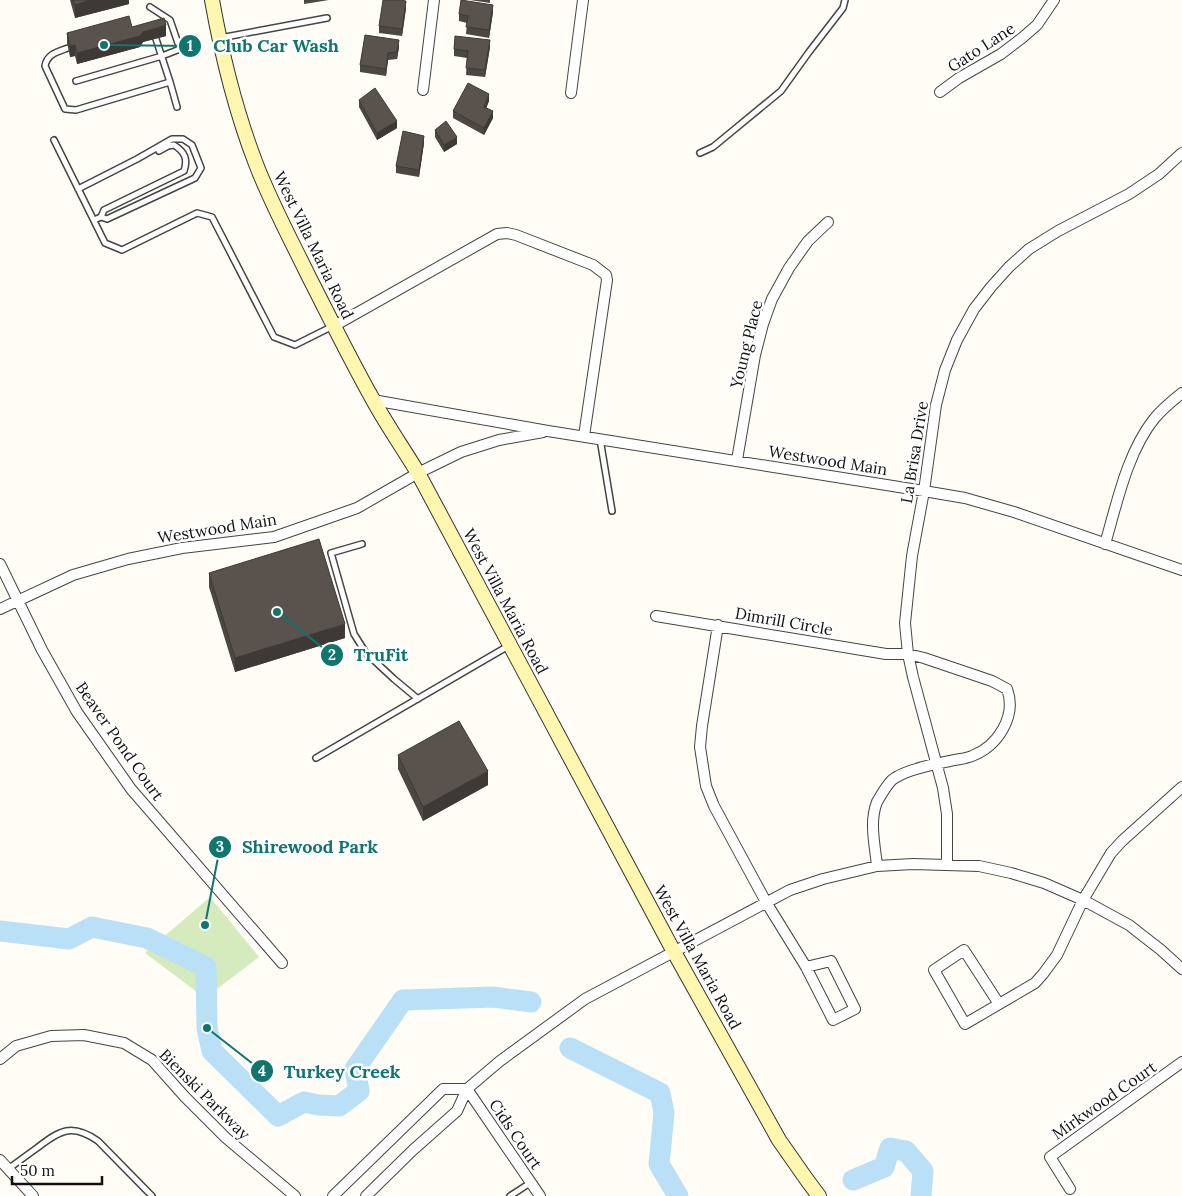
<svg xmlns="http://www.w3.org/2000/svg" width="1182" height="1196" viewBox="0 0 1182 1196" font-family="Lora,serif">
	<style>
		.green { fill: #d5ebbd }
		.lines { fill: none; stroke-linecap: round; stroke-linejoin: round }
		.river { stroke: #b9e0f7; stroke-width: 21 }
		.lane-casing { stroke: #444; stroke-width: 8 }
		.street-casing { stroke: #444; stroke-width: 12 }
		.secondary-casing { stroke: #333; stroke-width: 16 }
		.lane { stroke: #fff; stroke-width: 5 }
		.street { stroke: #fff; stroke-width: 10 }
		.secondary { stroke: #fff6b0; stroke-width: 14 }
		.wall { fill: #4d4742 }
		.shaded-wall { fill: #3f3936 }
		.building { fill: #5a524d; stroke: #3f3936 }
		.labels { text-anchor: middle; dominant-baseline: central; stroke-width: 5; stroke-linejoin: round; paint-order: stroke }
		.street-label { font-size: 16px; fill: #111; stroke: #fff }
		.leader { fill: none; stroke: #0f766e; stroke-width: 2 }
		.callout-dot { fill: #0f766e; stroke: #fff; stroke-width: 2 }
		.mark-label { font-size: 15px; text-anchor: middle; font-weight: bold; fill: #fff }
		.callout-label { font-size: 18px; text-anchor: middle; font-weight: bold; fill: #0f766e; stroke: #fff; stroke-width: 5; stroke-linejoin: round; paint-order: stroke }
	</style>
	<rect width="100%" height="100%" fill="#fffdf5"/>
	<path class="green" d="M210 897 259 957 205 998 145 953Z"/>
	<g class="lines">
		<path class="river" d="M0 931 69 939 92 927 147 938 206 967 207 1028 212 1051 278 1116 304 1102 319 1105 339 1106 359 1091 355 1069 403 1000 493 997 531 1002
			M570 1048 660 1093 664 1113 659 1164 678 1196
			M853 1180 884 1167 890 1148 906 1151 923 1171 921 1196"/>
		<g class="lane-casing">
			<path id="lane" d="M220 38 327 18
				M156 39 170 82 177 107
				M68 48C57 52 47 54 45 66L65 109 76 110 170 82
				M76 81 162 56 180 49 170 20 150 7
				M54 140 105 243 122 250 197 213 212 217 274 337 295 345 333 326
				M700 153 713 147 781 91 809 52 843 8 845 0
				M78 189 137 159 172 139H183L192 145 201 168 195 178 107 219 101 217 94 220
				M101 217 104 210 184 171C188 159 185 152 174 145L168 146 159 151
				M600 439 612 511
				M362 544 331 553 354 634 366 653 394 679 418 699
				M316 758 510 645
				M8 1169C18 1162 27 1155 37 1148 60 1130 72 1123 98 1141L152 1196
				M510 1196 530 1183"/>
		</g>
		<g class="street-casing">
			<path id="street" d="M423 90 434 0
				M940 92 959 78 1001 54 1022 38 1037 25 1054 0
				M571 93 583 0
				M334 326 497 234 507 233 516 235 593 265 606 275 607 280 584 436
				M373 400 548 431 924 491 965 498 1014 512 1182 570
				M737 460 755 355 763 324 772 299 789 268 808 241 828 222
				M1105 544C1117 503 1127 453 1154 419 1162 409 1172 401 1182 393
				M0 564 42 650 77 712 131 789 282 963
				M0 609 73 575 128 559 182 548 274 537 294 530 357 508 418 473 461 452 499 440 543 432
				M656 616 886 654H908L924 658 992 681 1007 689C1017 716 998 746 972 756 965 759 957 759 950 761 934 764 904 770 892 780 886 786 881 795 877 802 869 822 875 845 877 866
				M718 625 702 726 700 747 706 786 714 806 766 902 806 967 833 1020 855 1009 831 961 806 967
				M947 865V814L943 788 913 677 908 654 905 623 912 556 924 491 936 405 945 370 957 340 974 309 991 287 1009 267 1029 249 1058 231 1129 194 1159 174 1182 153
				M999 1004 964 950 934 970 965 1024 1035 983 1043 974 1057 955 1083 900 1111 853 1122 841 1182 787
				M0 1059 16 1046 51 1036 84 1035 124 1043 152 1060 185 1097 226 1138 295 1196
				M467 1089 540 1196
				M0 1160 33 1196
				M1070 1189 1050 1157 1182 1062
				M333 1196 443 1089H467
				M366 1196 413 1150 457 1111 467 1089 500 1061 585 999 790 890 823 879 877 866 913 864 979 866 1011 873 1044 883 1083 900 1129 925 1161 950 1182 969"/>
		</g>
		<g class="secondary-casing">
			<path id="secondary" d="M212 0C222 56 236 112 256 164 271 203 291 240 309 277 330 318 350 359 372 398 386 424 403 448 418 473L674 952 779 1140 807 1180 819 1196"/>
		</g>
		<use href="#lane" class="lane"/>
		<use href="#street" class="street"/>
		<use href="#secondary" class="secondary"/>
	</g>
	<path class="wall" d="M70 0H129V4L75 18Z
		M304 0H329L304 4Z
		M470 0H490V3Z
		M406 8 402 36 379 33V26Z
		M493 12 489 38 466 34 467 23 459 21V14Z
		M132 27 166 36 143 42 140 47 77 64 75 56 70 57 67 43V33Z
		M399 47 397 59 388 60 386 76 360 72V65Z
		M490 47 485 77 466 75 467 58 454 56V49Z
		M359 100 397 128 377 140 359 107Z
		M489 101 486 108 493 118 484 135 453 118V111Z
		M435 130 457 144 444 152 435 137Z
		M424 143 419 177 396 173V166Z
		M209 573 345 638 235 672 209 587Z
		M398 755 488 785 423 821 398 769Z"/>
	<path class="shaded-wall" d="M91 0H129V4L75 18V5Z
		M406 1V8L402 36V29Z
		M493 5V12L489 38V30Z
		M166 25V36L143 42 140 47 77 64V53L143 32Z
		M399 40V47L397 59V52Z
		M490 40V47L485 77V70Z
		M75 45V56L70 57V46Z
		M388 53V60L386 76V69Z
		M489 94V101L484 114V107Z
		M493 111V118L484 135V128Z
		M397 121V128L377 140V133Z
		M424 136V143L419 177V170Z
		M457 137V144L444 152V145Z
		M345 624V638L235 672V658Z
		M488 771V785L423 821V807Z"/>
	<path class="building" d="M73 0H91L75 5Z
		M383 0H400L406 1 402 29 379 26Z
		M461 0 493 5 489 30 466 27 468 16 459 14Z
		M129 16 132 27 164 18 166 25 143 32 140 36 77 53 75 45 70 46 67 33Z
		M365 35 399 40 397 52 388 53 386 69 360 65Z
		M455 36 490 40 485 70 466 68 468 51 454 49Z
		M468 83 489 94 484 107 493 111 484 128 453 111Z
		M375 88 397 121 377 133 359 100Z
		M446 121 457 137 444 145 435 130Z
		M403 131 424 136 419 170 396 166Z
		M319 539 345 624 235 658 209 573Z
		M459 721 488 771 423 807 398 755Z"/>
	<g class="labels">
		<g class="street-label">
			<text transform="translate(981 47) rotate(-33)">Gato Lane</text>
			<text transform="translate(314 245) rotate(64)">West Villa Maria Road</text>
			<text transform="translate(746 344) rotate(-76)">Young Place</text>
			<text transform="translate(914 452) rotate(-81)">La Brisa Drive</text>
			<text transform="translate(828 460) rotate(9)">Westwood Main</text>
			<text transform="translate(217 528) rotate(-9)">Westwood Main</text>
			<text transform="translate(506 601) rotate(62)">West Villa Maria Road</text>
			<text transform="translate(784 621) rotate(10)">Dimrill Circle</text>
			<text transform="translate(120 741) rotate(55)">Beaver Pond Court</text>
			<text transform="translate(698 957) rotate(61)">West Villa Maria Road</text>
			<text transform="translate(205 1094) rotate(45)">Bienski Parkway</text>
			<text transform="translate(1104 1100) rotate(-35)">Mirkwood Court</text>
			<text transform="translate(516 1134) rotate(56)">Cids Court</text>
		</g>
	</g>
	<path class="leader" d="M104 45L190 46M277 612L332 655M205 925L220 847M207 1028L262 1071"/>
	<g class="callout-dot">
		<circle cx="104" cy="45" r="5"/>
		<circle cx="277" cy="612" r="5"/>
		<circle cx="205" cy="925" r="5"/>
		<circle cx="207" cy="1028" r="5"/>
		<circle cx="190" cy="46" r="12"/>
		<circle cx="332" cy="655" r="12"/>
		<circle cx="220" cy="847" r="12"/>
		<circle cx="262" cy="1071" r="12"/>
	</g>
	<g class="mark-label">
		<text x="190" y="51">1</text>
		<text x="332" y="660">2</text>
		<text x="220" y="852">3</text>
		<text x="262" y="1076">4</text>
	</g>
	<g class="callout-label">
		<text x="276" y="52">Club Car Wash</text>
		<text x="381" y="661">TruFit</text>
		<text x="310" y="853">Shirewood Park</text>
		<text x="342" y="1078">Turkey Creek</text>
	</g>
	<path d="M12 1176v8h90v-8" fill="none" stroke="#111111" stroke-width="2.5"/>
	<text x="20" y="1176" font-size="15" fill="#111111" stroke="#ffffff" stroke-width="4" paint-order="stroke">50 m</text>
</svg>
